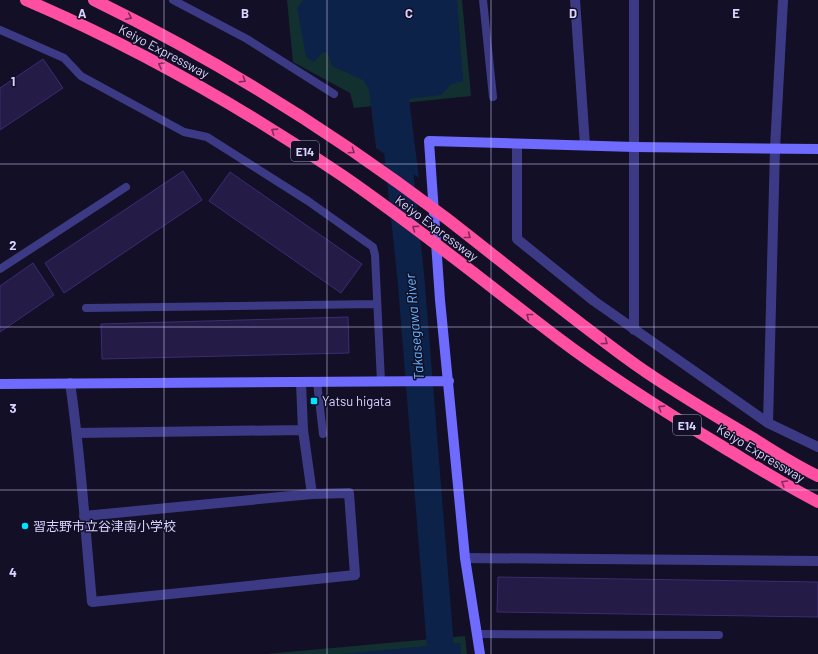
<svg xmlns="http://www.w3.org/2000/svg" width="818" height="654" viewBox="0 0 818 654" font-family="Barlow,'Noto Sans JP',sans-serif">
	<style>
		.green { fill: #12302f }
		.water { fill: #0c2248 }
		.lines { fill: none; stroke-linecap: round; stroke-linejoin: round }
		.river { stroke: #0c2248; stroke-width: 27 }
		.building { fill: #241b47; stroke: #3b2d73 }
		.lane { stroke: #3d3a85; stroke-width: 8 }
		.street { stroke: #3d3a85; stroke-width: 10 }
		.secondary { stroke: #6f6bff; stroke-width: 10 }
		.highway { stroke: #ff4fa3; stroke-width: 12 }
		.oneway { stroke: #7d2c5e }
		.grid { fill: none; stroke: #d9d4ff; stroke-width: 1; stroke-opacity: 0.55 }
		.poi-dot { fill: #00e5ff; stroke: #130f26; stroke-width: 1.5 }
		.labels { text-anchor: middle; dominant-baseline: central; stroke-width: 3; stroke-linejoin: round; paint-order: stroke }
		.shield { fill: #130f26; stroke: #9e99be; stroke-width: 1 }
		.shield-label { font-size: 12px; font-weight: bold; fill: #d9d4ff }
		.street-label { font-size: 13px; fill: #d9d4ff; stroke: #130f26 }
		.poi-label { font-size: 13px; fill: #d9d4ff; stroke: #130f26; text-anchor: start }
		.water-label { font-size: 14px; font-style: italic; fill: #62b6ff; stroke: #130f26 }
		.grid-label { font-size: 13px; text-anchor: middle; font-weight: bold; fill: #d9d4ff; stroke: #130f26; stroke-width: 3; stroke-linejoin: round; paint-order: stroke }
	</style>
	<rect width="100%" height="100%" fill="#130f26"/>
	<path class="green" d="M287 0H462L471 96 354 108 350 93 293 62Z
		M465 636 467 654H266Z"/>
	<path class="water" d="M303 0H457L463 81 452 84 441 95 409 99 419 178 376 148 369 90 363 80 332 66 328 53 323 52 314 62 306 57 297 8Z
		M460 643 461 654H340Z"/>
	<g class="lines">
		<path class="river" d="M395 127 411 279 441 654"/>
	</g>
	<path class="building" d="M43 59 63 88 0 130V88Z
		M183 171 202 200 64 293 45 263Z
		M230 172 362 264 341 293 209 201Z
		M33 263 54 295 0 332V286Z
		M348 317 349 353 102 359 101 324Z
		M498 577 818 582V617L497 612Z"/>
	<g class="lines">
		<path class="lane" d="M173 0 247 39 334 94
			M483 0 493 97
			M0 30 64 58 81 76 184 132 207 137 308 201 373 247 375 255 381 382
			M0 269 126 187
			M86 308 377 304
			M317 382 323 434
			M477 634 719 635"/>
		<path class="street" d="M575 0 585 145
			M634 0V330
			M517 144V239L594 301 768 423 818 447
			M70 383C81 456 85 529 92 602L355 575 349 493 312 494 84 516
			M301 383 303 430 312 494
			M768 423 775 148 783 0
			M77 433 303 430
			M465 558 818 561"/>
		<path class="secondary" d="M0 384 449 381
			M480 654 465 558 440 300 429 141 634 147 818 149"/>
		<path class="highway" d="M26 0C138 48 243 108 343 176 417 227 487 284 558 338 612 379 670 415 728 450 758 468 787 486 818 502
			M94 0C220 61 335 134 446 218 509 267 571 318 636 365 674 392 714 415 754 439 775 452 796 466 818 476"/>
	</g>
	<defs><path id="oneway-chevron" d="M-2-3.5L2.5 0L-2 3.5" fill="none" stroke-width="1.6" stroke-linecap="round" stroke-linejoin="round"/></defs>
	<g class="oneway">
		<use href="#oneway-chevron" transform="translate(129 17) rotate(26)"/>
		<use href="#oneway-chevron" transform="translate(161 65) rotate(-152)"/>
		<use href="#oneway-chevron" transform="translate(243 80) rotate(32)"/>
		<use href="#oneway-chevron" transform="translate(274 131) rotate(-147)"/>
		<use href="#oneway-chevron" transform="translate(352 151) rotate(34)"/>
		<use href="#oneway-chevron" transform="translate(415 228) rotate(-144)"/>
		<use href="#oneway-chevron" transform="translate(468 236) rotate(38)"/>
		<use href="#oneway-chevron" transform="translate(529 316) rotate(-142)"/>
		<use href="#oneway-chevron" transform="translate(605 342) rotate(37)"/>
		<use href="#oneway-chevron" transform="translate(661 408) rotate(-147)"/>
		<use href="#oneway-chevron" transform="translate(784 483) rotate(-149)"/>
	</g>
	<path class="grid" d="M164 0V654M327 0V654M491 0V654M654 0V654M0 164H818M0 327H818M0 490H818"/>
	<g class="poi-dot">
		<rect x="310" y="397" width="8" height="8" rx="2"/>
		<circle cx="25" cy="526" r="4"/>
	</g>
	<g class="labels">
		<g class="shield">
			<rect x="291" y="141" width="28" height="20" rx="3"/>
			<rect x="673" y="415" width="28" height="20" rx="3"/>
		</g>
		<g class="shield-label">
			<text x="305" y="151">E14</text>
			<text x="687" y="425">E14</text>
		</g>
		<g class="street-label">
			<text transform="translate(164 51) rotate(28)">Keiyo Expressway</text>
			<text transform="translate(437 228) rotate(37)">Keiyo Expressway</text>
			<text transform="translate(761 453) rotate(31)">Keiyo Expressway</text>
		</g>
		<g class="poi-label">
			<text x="322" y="401">Yatsu higata</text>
			<text x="33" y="526">習志野市立谷津南小学校</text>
		</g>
		<g class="water-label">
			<text transform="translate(414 327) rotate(-95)">Takasegawa River</text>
		</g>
	</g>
	<g class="grid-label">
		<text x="82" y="18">A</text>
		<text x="245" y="18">B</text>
		<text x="409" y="18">C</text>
		<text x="573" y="18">D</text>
		<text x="736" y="18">E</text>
		<text x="13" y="86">1</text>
		<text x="13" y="250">2</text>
		<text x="13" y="413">3</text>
		<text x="13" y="577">4</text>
	</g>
</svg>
